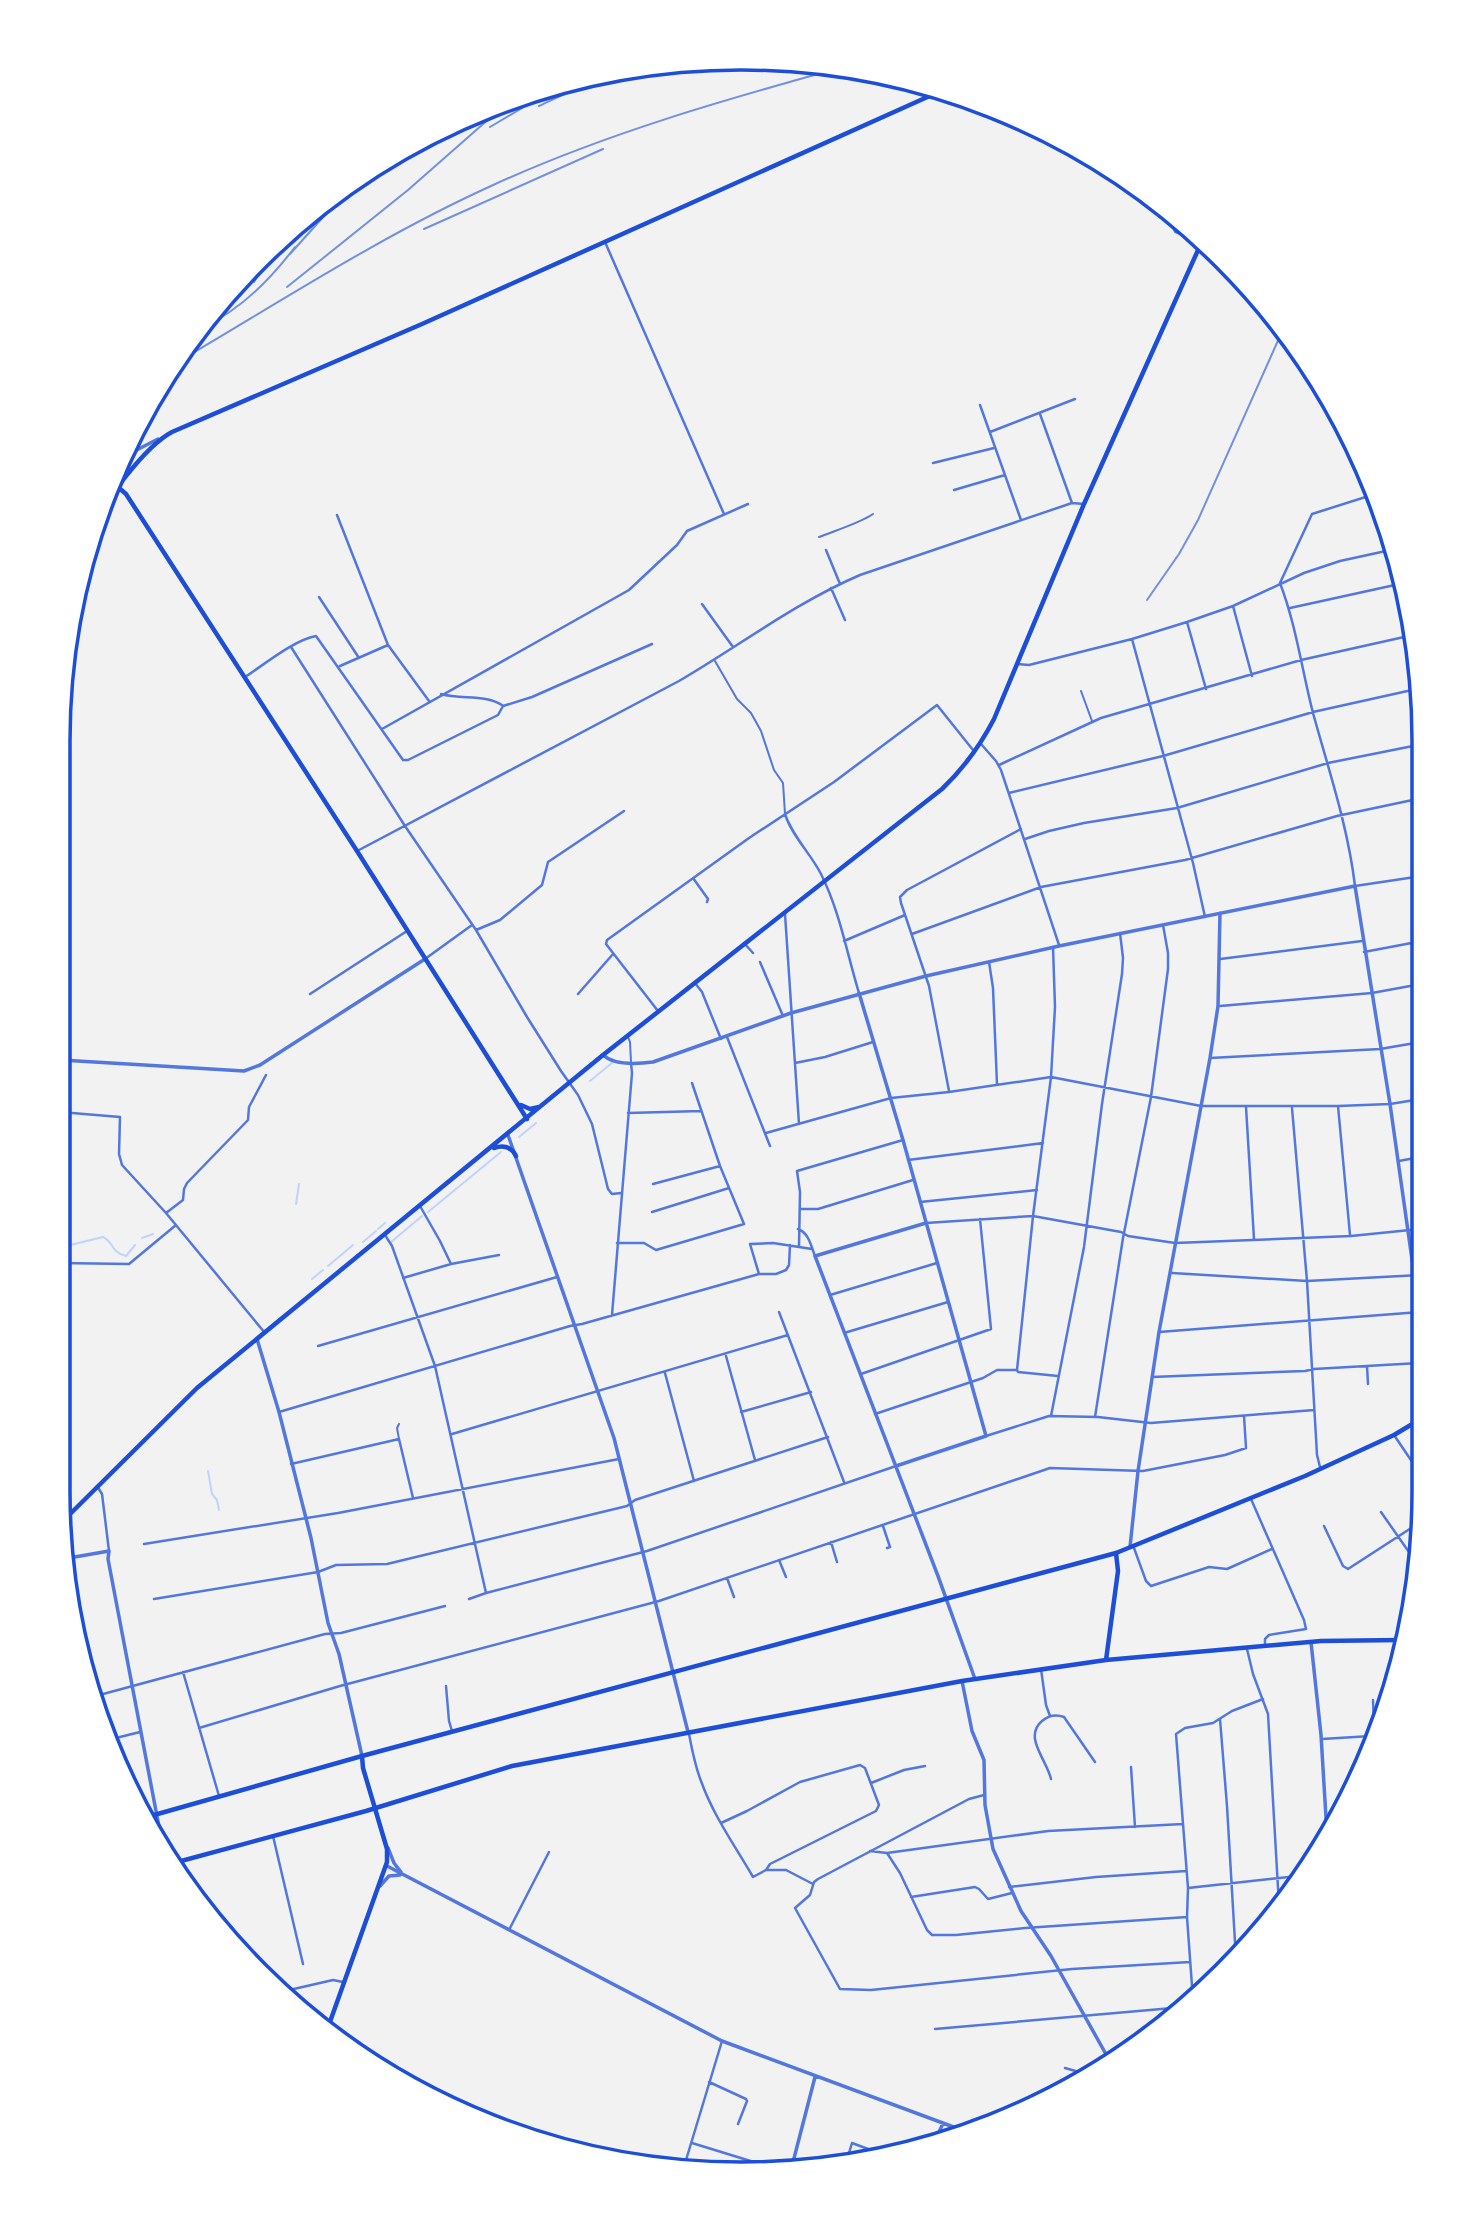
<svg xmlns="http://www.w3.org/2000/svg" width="1482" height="2232" viewBox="0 0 1482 2232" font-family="'Nunito Sans',sans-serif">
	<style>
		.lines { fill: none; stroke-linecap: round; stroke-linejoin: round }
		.stream { stroke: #bfd3fe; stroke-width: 2 }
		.service { stroke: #5277de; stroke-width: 2 }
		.pedestrian { stroke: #5277de; stroke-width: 2 }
		.minor { stroke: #5277de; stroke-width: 2.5 }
		.tertiary { stroke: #5277de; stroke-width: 3.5 }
		.secondary { stroke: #1d4ed8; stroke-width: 4.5 }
		.primary { stroke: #1d4ed8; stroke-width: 4.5 }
		.rail { stroke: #7290e2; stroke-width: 2 }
		.rim { fill: none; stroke: #1d4ed8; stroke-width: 3.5 }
	</style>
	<rect width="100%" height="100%" fill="#f2f2f2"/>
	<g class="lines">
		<path class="stream" d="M590 1081 613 1062
			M519 1137 536 1123
			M296 1204 299 1184
			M428 1212 501 1152
			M378 1229 385 1223
			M142 1238 153 1234
			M363 1242 376 1231
			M391 1242 422 1216
			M70 1245 103 1237C114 1242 111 1253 126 1256L135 1245
			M328 1266 353 1245
			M312 1279 323 1270
			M208 1471 212 1494 217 1500 219 1510"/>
		<path class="service" d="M1165 208 1175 232 1200 242
			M819 537C834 531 860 523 873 514
			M715 661 737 699 751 713 761 731 774 770 783 783 785 814
			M1081 691 1092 721
			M628 1037 630 1042 631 1062
			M399 1439 397 1428 399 1424"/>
		<path class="pedestrian" d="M61 961H63L65 938H62"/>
		<path class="minor" d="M605 242 724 514
			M980 405 1021 520
			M1040 414 1072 503
			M990 432 1075 399
			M933 463 994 448
			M954 490 1005 475
			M337 515 388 645 429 701
			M826 550 840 584
			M1280 583C1296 625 1302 670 1313 713 1329 771 1348 827 1355 886L1422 876
			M1280 583 1312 514 1375 494
			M831 588 845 620
			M319 597 359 658
			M702 604 733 647
			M1233 606 1252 676
			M1290 608 1404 583
			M1187 622 1206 689
			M1132 639 1193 863 1205 917
			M291 647 405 826 476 930 527 1017 561 1071 578 1095 592 1124 608 1189 612 1194 621 1193
			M1017 664 1029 665 1132 639 1187 622 1233 606 1304 573 1340 561 1395 549
			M340 666 388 645
			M245 677C265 664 294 640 316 636L403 760H408L498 715 503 706
			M441 694C461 700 485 694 502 705
			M503 706 532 697 652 644
			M382 729 629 590 677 545 687 531 748 504
			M981 744 996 761 1001 770 1059 945
			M999 765 1101 718 1301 660 1413 635
			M1009 793 1163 756 1313 712 1421 688
			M785 814C792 836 811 854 821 874 840 912 847 954 859 993
			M1025 839 1049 831 1084 823 1177 808 1328 763 1423 744
			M359 850 679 681C739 646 795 603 860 575L1072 503 1084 504
			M693 878 708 899 707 902
			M785 914 799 1124
			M476 930 500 920 542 885 548 862 624 811
			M912 934 1041 887 1185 860 1337 816 1422 798
			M844 941 905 915
			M744 943 753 953
			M1364 952 1422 941
			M425 959 472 925
			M1220 959 1362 941
			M760 962 783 1016
			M989 962 993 988 997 1084
			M695 983 702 992 721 1039
			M310 994 407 931
			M578 994 613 954
			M1220 1006 1372 993 1421 984
			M658 1011 606 944 607 940 749 838 834 782 937 705 973 750
			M727 1037 770 1146
			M1210 1058 1380 1049 1421 1042
			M795 1063 825 1057 873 1042
			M949 1091 929 986 901 903 900 897 907 890 1021 829
			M1338 1106 1350 1235
			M1246 1107 1254 1239
			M1292 1108 1307 1281 1317 1455 1320 1467
			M60 1112 120 1117 119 1154 122 1165 166 1213 265 1333
			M628 1113 701 1111
			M766 1133 891 1098 949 1092 1051 1077 1201 1106H1338L1390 1104 1421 1099
			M908 1160 1043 1143
			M1399 1161 1420 1157
			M653 1184 720 1166
			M920 1202 1037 1190
			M420 1206 440 1241 451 1264
			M800 1209H818L913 1180
			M652 1212 729 1188
			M166 1213 183 1200 184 1189 187 1183 248 1120 249 1107 266 1075
			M926 1223 1033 1216 1121 1232 1128 1236 1175 1243 1351 1236 1420 1229
			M798 1229C809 1233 811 1246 815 1256
			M385 1235 392 1246 435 1366 486 1593
			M617 1243H644L656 1250 744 1224 720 1166 692 1083
			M799 1247 800 1192 797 1171 903 1140
			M59 1263 129 1264 176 1225
			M1172 1273 1307 1281 1420 1275
			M759 1274 750 1244 773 1243 812 1249
			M403 1278 451 1264 499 1255
			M830 1295 937 1263
			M779 1312 844 1482
			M612 1315 632 1073 631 1063
			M1159 1332 1420 1312
			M844 1333 948 1302
			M318 1346 557 1277
			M726 1356 755 1460
			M1367 1366 1368 1384
			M1017 1370 1033 1216 1051 1077 1055 1007 1053 947
			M665 1373 694 1481
			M861 1374 991 1329 980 1219
			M1152 1377 1305 1371 1314 1369 1419 1363
			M279 1412 570 1326 582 1324 759 1274H776L786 1270 789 1265 790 1245
			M741 1412 811 1392
			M875 1414 983 1378 997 1370H1017L1018 1372 1058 1376
			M1051 1416 1084 1247 1102 1104 1122 974 1123 958 1120 933
			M1095 1417 1123 1238 1151 1097 1168 969V953L1163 925
			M452 1434 788 1335
			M1394 1435 1419 1472
			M986 1436 1049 1416 1098 1417 1151 1423 1314 1410
			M291 1464 399 1439 413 1498
			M97 1486 102 1494 109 1551
			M1251 1499 1304 1620 1306 1629 1269 1635 1265 1639V1645
			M1381 1512 1418 1565
			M883 1526 890 1547 887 1548
			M1324 1526 1343 1566 1348 1569 1419 1523
			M831 1542 837 1562
			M144 1544 338 1513 619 1459
			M1134 1548 1146 1581 1151 1586 1209 1567 1227 1569 1272 1549
			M779 1560 786 1577
			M727 1578 734 1597
			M154 1599 318 1572 336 1565 387 1564 627 1506 635 1500 828 1437
			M469 1599 486 1593 647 1551 896 1466
			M1398 1640V1631L1406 1621
			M1247 1649 1253 1674 1268 1714 1279 1905
			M1041 1669 1046 1705 1050 1716
			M183 1672 219 1796
			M446 1686 449 1721 452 1731
			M92 1697 325 1634 341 1633 445 1606
			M1373 1700 1374 1727
			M1220 1719 1227 1806 1236 1959
			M199 1728 340 1686 659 1601 1050 1468 1143 1471 1225 1455 1246 1448 1244 1416
			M689 1734C692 1750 695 1766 701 1781 713 1815 735 1846 753 1877L766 1870 770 1864 876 1811 879 1805 865 1768 860 1765 800 1782 747 1811 721 1823
			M1322 1739 1371 1736
			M108 1740 140 1732
			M1131 1767 1135 1827
			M1051 1779C1047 1760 1023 1737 1042 1721 1049 1715 1056 1714 1064 1717L1095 1762
			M871 1783 904 1770 925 1766
			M984 1795 969 1799 818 1879 814 1882 810 1895 795 1908 840 1989 871 1990 1072 1969 1190 1962
			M273 1836 303 1964
			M870 1851 887 1853 1048 1831 1183 1824
			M887 1853 900 1873 927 1930 932 1935H956L1025 1928 1187 1917
			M766 1870H786L813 1884
			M1009 1887 1096 1877 1186 1871
			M1188 1888 1298 1876
			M911 1897 975 1887 979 1889 988 1899 1012 1893
			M509 1930 549 1852
			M285 1991 333 1980 343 1982
			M1193 2000 1187 1917 1188 1888 1176 1734 1185 1728 1213 1723 1232 1711 1263 1699
			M935 2029 1184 2007
			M1108 2059 1120 2057
			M1065 2068 1093 2076
			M709 2082 746 2099 747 2101 738 2124
			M692 2143 757 2163
			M846 2163 852 2143 887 2156
			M683 2170 722 2041"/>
		<path class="tertiary" d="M123 457 158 439
			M119 470 122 479
			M859 993 903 1140 986 1436 896 1466
			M603 1055C615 1066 638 1064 653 1062L791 1013 926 976 1059 946 1355 886 1390 1104 1420 1316
			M61 1060 244 1071 260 1065 425 959
			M508 1135 614 1438 688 1732
			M926 1223 815 1256 938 1576 975 1679
			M257 1339 279 1412 311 1538 328 1623 339 1654 362 1756
			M1130 1547 1138 1471 1159 1332 1210 1058 1218 1006 1220 913
			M69 1558 109 1551 108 1559 164 1853
			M1311 1642 1321 1735 1327 1834
			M962 1681 972 1731 984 1760 985 1805 993 1849 1021 1911 1051 1956 1107 2056 1108 2066
			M388 1848 394 1863 401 1872
			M387 1866 722 2041 959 2129
			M380 1886 389 1876 400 1875
			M937 2137 943 2123
			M792 2166 815 2077"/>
		<path class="secondary" d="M119 488 126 494 357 851 527 1119
			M112 494C119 488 120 483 126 476 138 461 155 441 172 432L422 324 943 90
			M521 1105 530 1109 539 1107
			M494 1148C503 1145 511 1146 516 1156
			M63 1521 197 1388 603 1055 942 789C964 768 980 746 994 719L1084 504 1203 239
			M1116 1553 1305 1476 1394 1435 1419 1420
			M326 2033 387 1862V1849L363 1768 362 1756"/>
		<path class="primary" d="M63 704 69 634
			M147 1817 362 1756 1116 1553 1118 1571 1106 1660
			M170 1864 366 1811 512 1766 962 1681 1106 1660 1321 1641 1400 1640"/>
		<path class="rail" d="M539 106C554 99 568 92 583 86 631 70 682 67 732 60
			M490 127 544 95
			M424 229 603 149
			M290 254 350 187 378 167 443 127
			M322 259 408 190 507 103
			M254 282 275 246
			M287 287 327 255
			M203 327C241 310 270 280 295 247
			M181 360C283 300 383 235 491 186 604 134 724 100 843 67
			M1147 600 1179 554 1198 520 1284 327"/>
	</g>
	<path d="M0 0H1482V2232H0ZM741 70H741A671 671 0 0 1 1412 741V1491A671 671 0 0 1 741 2162H741A671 671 0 0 1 70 1491V741A671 671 0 0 1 741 70Z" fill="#fff" fill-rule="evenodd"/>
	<path class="rim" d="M741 70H741A671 671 0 0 1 1412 741V1491A671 671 0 0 1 741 2162H741A671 671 0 0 1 70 1491V741A671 671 0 0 1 741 70Z"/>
</svg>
